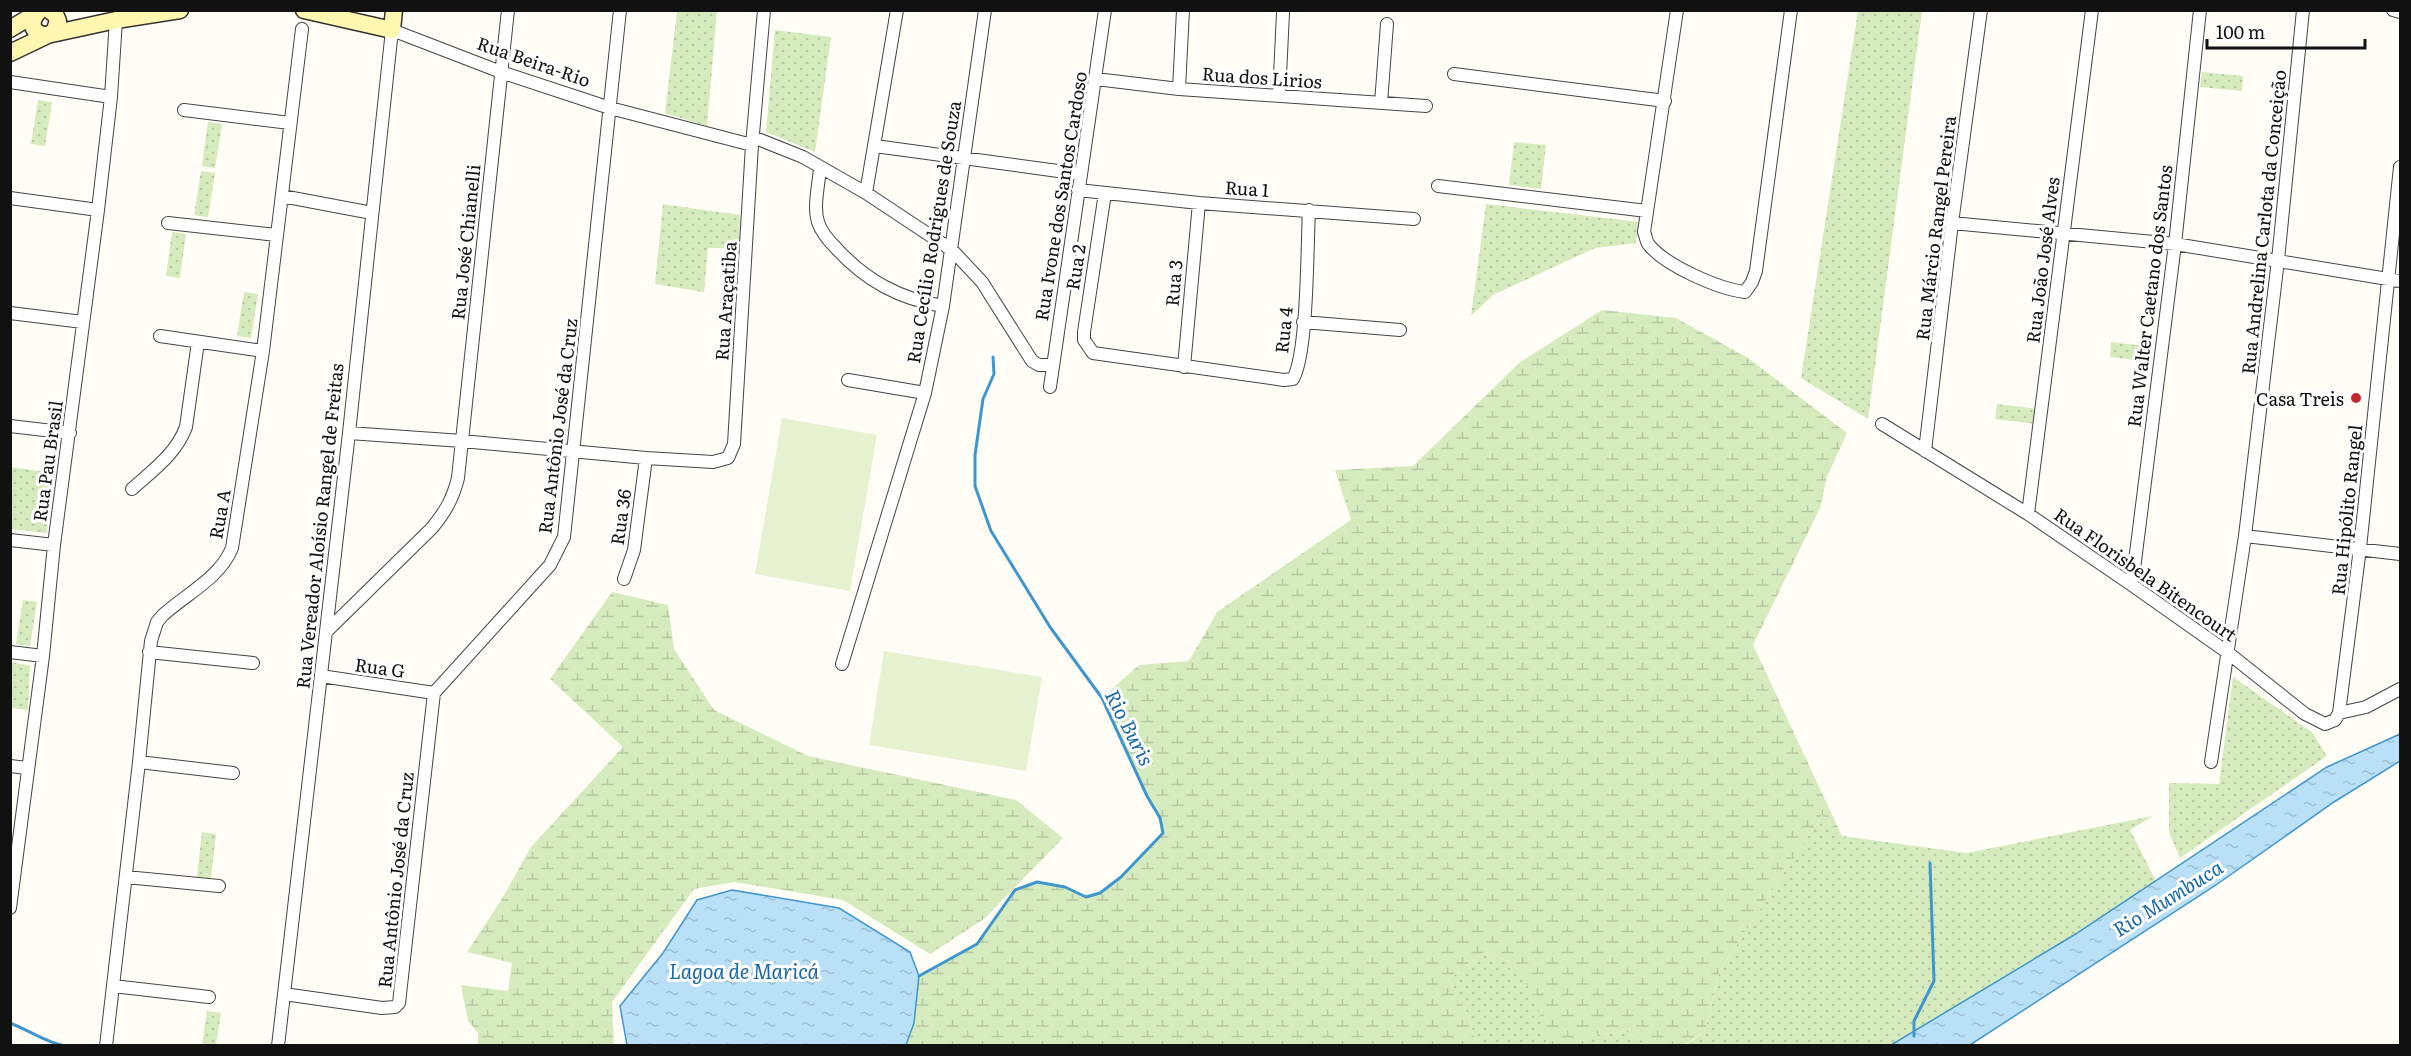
<svg xmlns="http://www.w3.org/2000/svg" width="2411" height="1056" viewBox="0 0 2411 1056" font-family="Literata,serif">
	<style>
		.grass { fill: url(#grass-dots) }
		.wetland { fill: url(#wetland-marsh) }
		.pitch { fill: #e6f2cf }
		.water { fill: url(#water-ripples); stroke: #3f96cf; stroke-width: 1.5 }
		.lines { fill: none; stroke-linecap: round; stroke-linejoin: round }
		.stream { stroke: #3f96cf; stroke-width: 3 }
		.minor-casing { stroke: #444; stroke-width: 14 }
		.secondary-casing { stroke: #333; stroke-width: 19 }
		.minor { stroke: #fff; stroke-width: 12 }
		.secondary { stroke: #fff6b0; stroke-width: 16 }
		.poi-dot { fill: #c4262e; stroke: #fff; stroke-width: 2 }
		.labels { text-anchor: middle; dominant-baseline: central; stroke-width: 6; stroke-linejoin: round; paint-order: stroke }
		.street-label { font-size: 18px; fill: #111; stroke: #fff }
		.poi-label { font-size: 18px; fill: #111; stroke: #fff; text-anchor: end }
		.water-label { font-size: 20px; font-style: italic; fill: #1768a6; stroke: #fff }
	</style>
	<defs>
		<pattern id="grass-dots" width="8" height="8" patternUnits="userSpaceOnUse" patternTransform="scale(1.5)"><rect width="8" height="8" fill="#d5ebbd"/><path d="M2 2h.1M6 6h.1" fill="none" stroke="#b6c8a1" stroke-width="1.8" stroke-linecap="round"/></pattern>
		<pattern id="wetland-marsh" width="20" height="14" patternUnits="userSpaceOnUse" patternTransform="scale(1.5)"><rect width="20" height="14" fill="#d5ebbd"/><path d="M1 5h8M5 5V1M11 12h8M15 12V8" fill="none" stroke="#b6c8a1"/></pattern>
		<pattern id="water-ripples" width="26" height="14" patternUnits="userSpaceOnUse" patternTransform="scale(1.5)"><rect width="26" height="14" fill="#b9e0f7"/><path d="M2 4q2-2 4 0t4 0M15 11q2-2 4 0t4 0" fill="none" stroke="#9ebfd3"/></pattern>
	</defs>
	<rect width="100%" height="100%" fill="#fffdf5"/>
	<path class="grass" d="M677 11H717L707 126 665 113Z
		M1858 11H1922L1868 419 1801 378Z
		M775 30 831 37 815 152 766 132Z
		M2202 72 2243 76 2242 91 2200 87Z
		M38 100 52 102 45 146 31 144Z
		M208 122 222 124 215 168 202 166Z
		M1514 142 1546 145 1541 189 1509 185Z
		M201 171 215 173 208 217 194 215Z
		M663 204 740 215 739 248H708L704 292 655 284Z
		M1486 204 1639 222 1636 243 1595 248 1493 295 1471 316Z
		M172 232 186 234 180 278 166 276Z
		M244 292 258 294 251 338 237 336Z
		M2111 342 2153 347 2151 362 2110 357Z
		M1997 404 2038 409 2037 424 1995 419Z
		M11 467 52 473 47 533 11 529Z
		M23 600 37 602 30 646 16 644Z
		M11 662 30 666 28 710 11 708Z
		M2233 677 2312 732 2327 756 2180 858 2169 833V783L2219 784Z
		M1822 815 1842 836 1967 853 2153 816 2130 830 2156 881 2074 935 1891 1045 1684 1046 1705 1031 1720 970Z
		M202 832 216 834 211 878 197 877Z
		M1483 953 1514 963 1538 1002 1547 1045H1476L1469 1016 1449 979Z
		M207 1011 221 1013 216 1045H202Z
		M1625 1031 1649 1045 1583 1046 1587 1036Z"/>
	<path class="wetland" d="M1602 310 1676 318 1748 358 1847 433 1827 477 1820 508 1753 645 1842 836 1822 815 1720 970 1705 1031 1684 1045H1649L1625 1031 1588 1036 1583 1045H1547L1537 1002 1514 963 1483 953 1449 979 1469 1016 1476 1045 906 1046 914 1023 919 976 977 944 1015 890 1037 882 1065 887 1086 897 1100 893 1121 877 1163 833 1160 818 1147 796 1102 698 1139 665 1189 661 1217 612 1351 520 1335 470 1413 466 1519 363Z
		M612 592 668 605 674 649 714 710 808 756 1016 800 1063 838 984 919 930 954 843 900 734 882 694 889 612 1002 614 1045H478V1033L468 1021 461 985 508 991 512 963 467 952 500 902 531 847 623 747 550 679Z"/>
	<path class="pitch" d="M782 418 877 435 850 591 755 574Z
		M884 651 1042 677 1026 771 869 745Z"/>
	<path class="water" d="M2400 734V761L2334 802 2216 885 1970 1045H1891L2074 935 2327 767Z
		M732 890 839 908 910 952 919 976 914 1023 906 1045H627L620 1006 663 953 697 900Z"/>
	<g class="lines">
		<path class="stream" d="M919 976 977 944 1015 890 1037 882 1065 887 1086 897 1100 893 1121 877 1163 833 1160 818 1147 796 1102 698 1050 627 991 531 975 486V455L983 399 994 374 993 357
			M10 1023C29 1030 46 1043 65 1046
			M1914 1036V1021L1934 981 1930 863"/>
		<g class="minor-casing">
			<path id="minor" d="M1677 10 1644 232C1646 236 1646 242 1649 245 1666 266 1719 289 1745 292L1752 282 1756 271 1791 10
				M2393 10 2400 12
				M1454 74 1665 101
				M1096 79 1179 89 1426 106
				M10 82 111 97
				M1179 89 1183 10
				M1279 96 1283 13
				M1381 103 1387 24
				M184 110 290 123
				M753 137 803 157 866 193 952 250 982 282 1032 361 1039 365H1052
				M875 146 1080 174
				M820 167C819 184 813 206 818 222 821 232 829 241 836 248 866 281 900 299 943 306
				M1438 186 1647 211
				M1078 190 1199 203 1414 219
				M866 193 897 10
				M1105 193 1084 332V340L1093 353 1284 380 1293 379C1308 353 1307 245 1309 210
				M282 196 372 213
				M10 198 98 210
				M168 223 276 235
				M1952 223 2175 244 2400 281
				M10 313 83 322
				M1303 322 1400 330
				M160 336 263 351
				M1184 367 1199 203
				M848 380 925 393
				M1050 387 1105 10
				M1882 424 2028 514 2132 585 2227 652 2305 714 2325 724 2335 720 2339 713
				M10 426 70 433
				M349 433 462 441 646 458 713 462 728 458 734 444 752 145 764 10
				M1925 451 1952 223 1981 10
				M132 489C153 470 176 454 186 427L198 342
				M2028 514 2092 10
				M2245 536 2400 554
				M10 540 54 545
				M624 579 634 550 646 458
				M2132 585 2175 244 2200 10
				M327 631 432 528C446 511 453 498 458 478L508 10
				M10 652 43 656
				M149 652 253 663
				M842 664 925 393 943 306 985 10
				M321 676 434 693
				M2339 713 2360 548 2400 167
				M2339 713 2366 707 2400 689
				M139 762 233 773
				M2211 762 2245 536 2278 260 2303 10
				M10 766 27 768
				M126 877 219 886
				M10 908 43 656 54 545 98 210 111 97 116 20
				M113 986 209 997
				M284 994 382 1008 395 1007 399 1003 434 693 550 565 564 537 620 10
				M106 1046 139 762 151 641 157 622 163 615C186 594 220 578 232 548L263 351 302 29
				M278 1046 349 433 392 30 501 72 610 108 752 145"/>
		</g>
		<g class="secondary-casing">
			<path id="secondary" d="M304 10 392 30 394 10
				M38 12C28 23 33 35 47 35L116 20 180 10
				M10 29 38 12
				M10 53 54 32 58 21 55 14 49 10"/>
		</g>
		<use href="#minor" class="minor"/>
		<use href="#secondary" class="secondary"/>
	</g>
	<circle class="poi-dot" cx="2356" cy="398" r="6"/>
	<g class="labels">
		<g class="street-label">
			<text transform="translate(534 61) rotate(19)">Rua Beira-Rio</text>
			<text transform="translate(1262 77) rotate(4)">Rua dos Lirios</text>
			<text transform="translate(1247 188) rotate(4)">Rua 1</text>
			<text transform="translate(1060 196) rotate(-81)">Rua Ivone dos Santos Cardoso</text>
			<text transform="translate(2263 222) rotate(-84)">Rua Andrelina Carlota da Conceição</text>
			<text transform="translate(1935 228) rotate(-83)">Rua Márcio Rangel Pereira</text>
			<text transform="translate(933 232) rotate(-81)">Rua Cecílio Rodrigues de Souza</text>
			<text transform="translate(465 242) rotate(-84)">Rua José Chianelli</text>
			<text transform="translate(2042 260) rotate(-83)">Rua João José Alves</text>
			<text transform="translate(1075 267) rotate(-81)">Rua 2</text>
			<text transform="translate(1173 283) rotate(-85)">Rua 3</text>
			<text transform="translate(2149 296) rotate(-83)">Rua Walter Caetano dos Santos</text>
			<text transform="translate(725 301) rotate(-86)">Rua Araçatiba</text>
			<text transform="translate(1283 330) rotate(-84)">Rua 4</text>
			<text transform="translate(557 426) rotate(-83)">Rua Antônio José da Cruz</text>
			<text transform="translate(47 461) rotate(-82)">Rua Pau Brasil</text>
			<text transform="translate(2346 510) rotate(-84)">Rua Hipólito Rangel</text>
			<text transform="translate(219 514) rotate(-80)">Rua A</text>
			<text transform="translate(620 517) rotate(-82)">Rua 36</text>
			<text transform="translate(319 526) rotate(-84)">Rua Vereador Aloísio Rangel de Freitas</text>
			<text transform="translate(2146 574) rotate(35)">Rua Florisbela Bitencourt</text>
			<text transform="translate(380 667) rotate(8)">Rua G</text>
			<text transform="translate(395 880) rotate(-84)">Rua Antônio José da Cruz</text>
		</g>
		<g class="poi-label">
			<text x="2344" y="398">Casa Treis</text>
		</g>
		<g class="water-label">
			<text transform="translate(1131 727) rotate(63)">Rio Buris</text>
			<text transform="translate(2167 897) rotate(-32)">Rio Mumbuca</text>
			<text x="744" y="970">Lagoa de Maricá</text>
		</g>
	</g>
	<rect width="2411" height="1056" fill="none" stroke="#111111" stroke-width="24"/>
	<path d="M2207 39v9h158v-9" fill="none" stroke="#111111" stroke-width="3"/>
	<text x="2216" y="39" font-size="18" fill="#111111" stroke="#ffffff" stroke-width="4.5" paint-order="stroke">100 m</text>
</svg>
